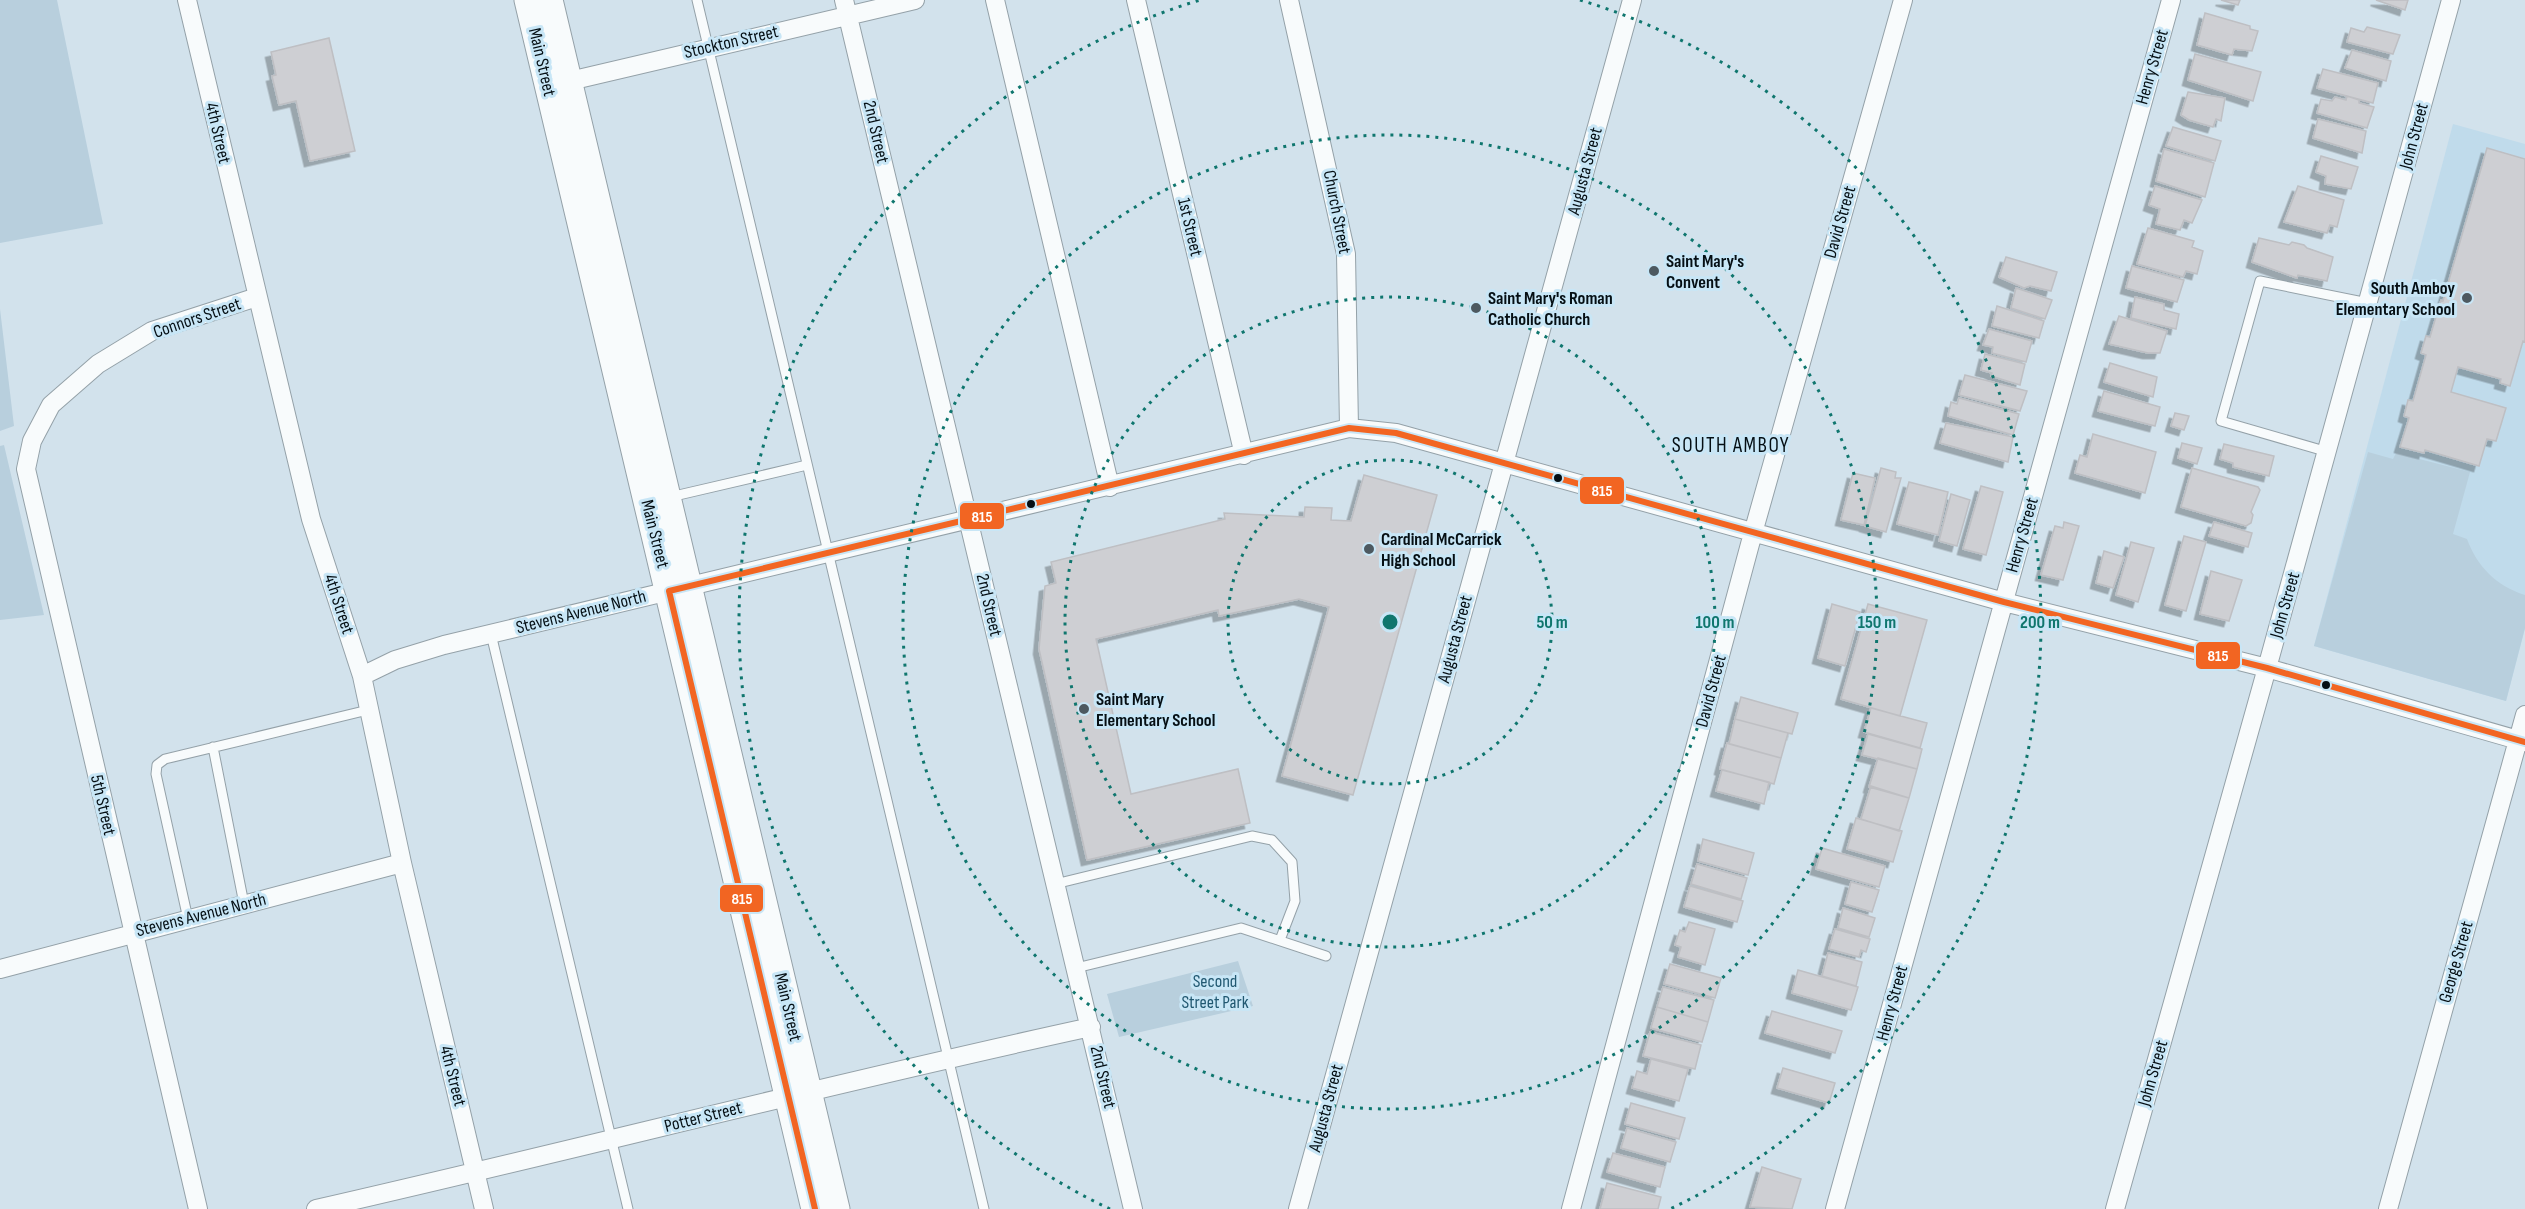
<svg xmlns="http://www.w3.org/2000/svg" width="2525" height="1209" viewBox="0 0 2525 1209" font-family="'Sofia Sans Condensed',sans-serif">
	<style>
		.built { fill: #c0dbeb }
		.green { fill: #b8cfdd }
		.building { fill: #cecfd3; stroke: #bebfc3; stroke-width: 1.5; filter: url(#shadow) }
		.lines { fill: none; stroke-linecap: round; stroke-linejoin: round }
		.service-casing { stroke: #94a1a8; stroke-width: 11 }
		.minor-casing { stroke: #94a1a8; stroke-width: 20 }
		.secondary-casing { stroke: #94a1a8; stroke-width: 29 }
		.service { stroke: #f8fbfc; stroke-width: 9 }
		.minor { stroke: #f8fbfc; stroke-width: 18 }
		.secondary { stroke: #f8fbfc; stroke-width: 27 }
		.bus-1-casing { stroke: #c8e6f6; stroke-width: 10 }
		.bus-1 { stroke: #f26522; stroke-width: 6 }
		.ring { fill: none; stroke: #0f766e; stroke-width: 3; stroke-dasharray: 3 6 }
		.poi-dot { fill: #4d5960; stroke: #c8e6f6; stroke-width: 2 }
		.bus-dot { fill: #050f14; stroke: #c8e6f6; stroke-width: 2 }
		.labels { text-anchor: middle; dominant-baseline: central; stroke-width: 6; stroke-linejoin: round; paint-order: stroke }
		.street-label { font-size: 18px; fill: #050f14; stroke: #c8e6f6 }
		.poi-label { font-size: 18px; font-weight: bold; fill: #050f14; stroke: #c8e6f6; text-anchor: start }
		.park-label { font-size: 18px; fill: #215871; stroke: #c8e6f6 }
		.quarter-label { font-size: 21px; letter-spacing: 1.5px; fill: #050f14; stroke: #c8e6f6 }
		.centre { fill: #0f766e; stroke: #c8e6f6; stroke-width: 3 }
		.ring-label { font-size: 18px; text-anchor: middle; font-weight: bold; fill: #0f766e; stroke: #c8e6f6; stroke-width: 6; stroke-linejoin: round; paint-order: stroke }
		.line-badge { stroke: #c8e6f6; stroke-width: 2 }
		.badge-label { font-size: 16px; text-anchor: middle; font-weight: bold; fill: #fff }
	</style>
	<defs>
		<filter id="shadow"><feDropShadow dx="-5.5" dy="5.5" stdDeviation="0" flood-color="#0004"/></filter>
	</defs>
	<rect width="100%" height="100%" fill="#d2e2ec"/>
	<path class="built" d="M2453 124 2525 144V628L2506 701 2314 646Z"/>
	<path class="green" d="M0 0H57L103 224 0 243Z
		M0 309 14 426 0 431Z
		M4 445 44 615 0 620V446Z
		M2368 452 2393 459 2396 453 2470 472 2453 534 2467 539C2477 566 2496 586 2525 595V628L2506 701 2314 646Z
		M1238 961 1253 1006 1119 1037 1107 994Z"/>
	<path class="building" d="M2221 0H2240L2238 5Z
		M2376 0H2408L2405 10Z
		M2205 13 2250 26V29L2258 31 2252 51 2234 49 2232 55 2197 45Z
		M2367 27 2400 35 2393 54 2347 42 2351 28 2364 32Z
		M329 38 355 151 310 161 296 101 279 105 272 76 276 75 271 52Z
		M2352 50 2391 61 2386 81 2345 68Z
		M2195 54 2261 72 2253 101 2188 80Z
		M2323 69 2378 83 2373 103 2317 88Z
		M2188 92 2225 98 2221 121 2216 119 2213 127 2189 120 2181 115Z
		M2347 96 2359 100V103L2374 107 2367 128 2317 113 2321 99 2332 101 2335 97 2346 100Z
		M2318 119 2366 131 2362 153 2313 138Z
		M2173 127 2221 141 2215 161 2166 146Z
		M2487 148 2525 159V342L2523 341 2510 386 2500 383 2501 379 2458 367 2451 392 2506 408 2496 441 2487 439 2479 466 2425 450 2424 453 2400 447 2409 418 2404 416 2408 400 2413 401 2426 355 2421 353 2426 336 2430 337 2441 300 2443 301Z
		M2164 149 2214 163 2205 197 2156 181Z
		M2321 156 2358 167 2351 189 2325 184 2326 176 2316 172Z
		M2155 186 2202 200 2192 223 2184 220 2180 230 2156 224 2160 209 2149 205Z
		M2298 186 2344 200 2337 227 2330 225 2327 233 2284 222Z
		M2148 228 2194 241 2192 247 2203 251 2197 274 2186 271 2183 277 2137 264Z
		M2259 238 2289 245 2292 242 2304 245 2307 248 2333 257 2327 281 2298 275 2297 278 2252 262Z
		M2006 257 2057 272 2051 291 2030 286 2024 288 1999 277Z
		M2132 266 2184 280 2177 302 2126 288Z
		M2016 288 2052 300 2045 319 2011 308Z
		M2135 297 2164 304V310L2179 314 2176 329 2131 318Z
		M1997 306 2044 321 2039 338 1992 326Z
		M2119 316 2167 331 2160 353H2148L2109 344Z
		M1989 329 2032 341 2026 362 1992 353 1993 347 1983 345Z
		M1985 354 2025 364 2020 385 1991 376 1992 373 1981 370Z
		M2110 363 2157 377 2153 397 2104 382Z
		M1965 375 2027 391 2020 411 1959 395Z
		M2104 391 2160 407 2155 426 2098 411Z
		M1959 398 2019 414 2013 435 1948 416 1951 402 1957 404Z
		M2175 413 2189 416 2184 430 2171 426Z
		M1946 423 2013 437 2008 462 1940 443Z
		M2093 434 2156 452 2145 493 2075 473 2080 455 2087 457Z
		M2182 443 2202 448 2197 464 2178 458Z
		M2224 444 2274 456 2269 476 2233 467V463L2220 459Z
		M1881 468 1896 472 1895 478H1901L1886 532 1865 526Z
		M2192 468 2258 487 2260 490 2251 512 2253 515 2251 523 2246 526 2181 507Z
		M1853 473 1875 478 1864 525 1841 520Z
		M1364 475 1437 495 1353 795 1282 776 1329 607 1299 599 1219 616 1218 610 1096 639 1131 794 1238 769 1250 823 1087 860 1039 649 1045 586 1056 583 1051 562 1225 519 1224 513 1304 517 1305 507 1332 508 1331 520 1351 521Z
		M1909 482 1948 492 1938 535 1897 524Z
		M1981 486 2003 492 1986 555 1963 549Z
		M1951 494 1970 500 1957 546 1939 541Z
		M2064 522 2079 526 2063 580 2041 575 2055 526 2063 528Z
		M2214 522 2252 533 2248 547 2209 536Z
		M2184 536 2206 542 2186 611 2165 605Z
		M2131 542 2154 548 2138 602 2116 595Z
		M2104 551 2124 557 2113 588 2096 583Z
		M2211 571 2242 580 2229 621 2200 614Z
		M1832 604 1860 612 1845 666 1818 658Z
		M1868 604 1927 620 1900 716 1841 699Z
		M1741 697 1798 713 1792 734 1735 719Z
		M1871 708 1927 723 1920 748 1864 732Z
		M1735 719 1788 733 1781 758 1729 744Z
		M1868 734 1922 749 1917 769 1862 755Z
		M1727 743 1781 758 1774 784 1720 769Z
		M1878 758 1917 769 1909 798 1869 787Z
		M1722 770 1769 782 1764 804 1716 791Z
		M1871 786 1909 798 1899 831 1861 819Z
		M1856 818 1902 831 1893 862 1847 849Z
		M1703 839 1754 853 1748 875 1698 861Z
		M1822 848 1885 866 1879 887 1816 869Z
		M1697 864 1747 878 1741 899 1691 884Z
		M1851 882 1879 890 1872 912 1845 904Z
		M1690 886 1743 901 1737 922 1684 907Z
		M1843 908 1875 918 1869 937 1838 928Z
		M1689 922 1715 929 1705 965 1678 957 1681 947 1675 945 1680 930 1685 932Z
		M1835 929 1870 939 1866 952 1861 950 1859 957 1829 949Z
		M1828 953 1862 962 1856 986 1822 976Z
		M1670 964 1721 978 1715 998 1664 984Z
		M1798 970 1858 987 1851 1010 1792 993Z
		M1663 987 1714 1000 1708 1022 1657 1007Z
		M1657 1007 1708 1022 1702 1042 1651 1028Z
		M1772 1011 1842 1031 1835 1053 1765 1033Z
		M1650 1032 1701 1045 1695 1069 1643 1056Z
		M1651 1059 1688 1069 1679 1101 1632 1088 1637 1071 1647 1074Z
		M1783 1068 1835 1083 1829 1103 1777 1088Z
		M1631 1103 1685 1118 1679 1139 1625 1124Z
		M1627 1128 1676 1142 1670 1162 1621 1148Z
		M1613 1153 1665 1167 1660 1187 1607 1172Z
		M1762 1167 1801 1179 1792 1209 1750 1207Z
		M1607 1183 1661 1197 1658 1209H1600Z"/>
	<g class="lines">
		<g class="service-casing">
			<path id="service" d="M697 0 984 1209
				M2328 452 2221 421 2260 281 2368 303
				M670 497 807 465
				M491 634 628 1209
				M213 747 244 904
				M1055 884 1252 836 1272 840 1292 862 1295 901 1280 940
				M188 919 156 774 157 765 165 759 368 710
				M1076 968 1241 928 1326 956"/>
		</g>
		<g class="minor-casing">
			<path id="minor" d="M187 0 311 519 362 676 402 863 484 1209
				M844 0 1133 1209
				M995 0 1110 487
				M1136 0 1244 455
				M1289 0 1346 254 1349 428
				M557 84 915 0
				M362 676 395 660 444 645 1349 428 1396 433 2004 602 2267 668 2525 742
				M0 969 402 863
				M198 1209 26 469 32 441 51 405 98 364 152 331 257 297
				M316 1209C575 1150 832 1083 1091 1027
				M1298 1209 1632 0
				M1571 1209 1753 533 1903 0
				M1835 1209 2171 0
				M2115 1209 2267 668 2451 0
				M2388 1209 2525 715"/>
		</g>
		<g class="secondary-casing">
			<path id="secondary" d="M528 0 815 1209
				M549 0 836 1209"/>
		</g>
		<use href="#service" class="service"/>
		<use href="#minor" class="minor"/>
		<use href="#secondary" class="secondary"/>
		<g class="bus-1-casing">
			<path id="bus-1" d="M815 1209 669 591 1349 428 1396 433 2004 602 2267 668 2525 742"/>
		</g>
		<use href="#bus-1" class="bus-1"/>
	</g>
	<g class="ring">
		<circle cx="1390" cy="622" r="162"/>
		<circle cx="1390" cy="622" r="325"/>
		<circle cx="1390" cy="622" r="487"/>
		<path d="M1110 1209A650 650 0 0 1 1200 0M1580 0A650 650 0 0 1 1670 1209"/>
	</g>
	<g class="poi-dot">
		<circle cx="1654" cy="271" r="6"/>
		<circle cx="2467" cy="298" r="6"/>
		<circle cx="1476" cy="308" r="6"/>
		<circle cx="1369" cy="549" r="6"/>
		<circle cx="1084" cy="709" r="6"/>
	</g>
	<g class="bus-dot">
		<circle cx="1558" cy="478" r="5"/>
		<circle cx="1031" cy="504" r="5"/>
		<circle cx="2326" cy="685" r="5"/>
	</g>
	<g class="labels">
		<g class="street-label">
			<text transform="translate(731 42) rotate(-13)">Stockton Street</text>
			<text transform="translate(542 62) rotate(77)">Main Street</text>
			<text transform="translate(2152 67) rotate(-74)">Henry Street</text>
			<text transform="translate(876 132) rotate(77)">2nd Street</text>
			<text transform="translate(218 133) rotate(77)">4th Street</text>
			<text transform="translate(2414 136) rotate(-75)">John Street</text>
			<text transform="translate(1585 171) rotate(-75)">Augusta Street</text>
			<text transform="translate(1337 212) rotate(79)">Church Street</text>
			<text transform="translate(1840 222) rotate(-74)">David Street</text>
			<text transform="translate(1190 227) rotate(77)">1st Street</text>
			<text transform="translate(197 318) rotate(-19)">Connors Street</text>
			<text transform="translate(655 534) rotate(76)">Main Street</text>
			<text transform="translate(2022 535) rotate(-74)">Henry Street</text>
			<text transform="translate(339 604) rotate(72)">4th Street</text>
			<text transform="translate(989 605) rotate(77)">2nd Street</text>
			<text transform="translate(2285 605) rotate(-74)">John Street</text>
			<text transform="translate(581 612) rotate(-14)">Stevens Avenue North</text>
			<text transform="translate(1455 639) rotate(-75)">Augusta Street</text>
			<text transform="translate(1711 691) rotate(-75)">David Street</text>
			<text transform="translate(103 805) rotate(77)">5th Street</text>
			<text transform="translate(201 915) rotate(-14)">Stevens Avenue North</text>
			<text transform="translate(2456 962) rotate(-74)">George Street</text>
			<text transform="translate(1892 1003) rotate(-75)">Henry Street</text>
			<text transform="translate(788 1007) rotate(77)">Main Street</text>
			<text transform="translate(2153 1073) rotate(-74)">John Street</text>
			<text transform="translate(453 1076) rotate(76)">4th Street</text>
			<text transform="translate(1103 1077) rotate(77)">2nd Street</text>
			<text transform="translate(1326 1108) rotate(-75)">Augusta Street</text>
			<text transform="translate(703 1117) rotate(-14)">Potter Street</text>
		</g>
		<g class="poi-label">
			<text x="1666" y="261">Saint Mary's<tspan x="1666" dy="21">Convent</tspan></text>
			<text x="2455" y="288" text-anchor="end">South Amboy<tspan x="2455" dy="21">Elementary School</tspan></text>
			<text x="1488" y="298">Saint Mary's Roman<tspan x="1488" dy="21">Catholic Church</tspan></text>
			<text x="1381" y="539">Cardinal McCarrick<tspan x="1381" dy="21">High School</tspan></text>
			<text x="1096" y="699">Saint Mary<tspan x="1096" dy="21">Elementary School</tspan></text>
		</g>
		<g class="park-label">
			<text x="1215" y="981">Second<tspan x="1215" dy="21">Street Park</tspan></text>
		</g>
		<g class="quarter-label">
			<text x="1731" y="445">SOUTH AMBOY</text>
		</g>
	</g>
	<circle cx="1390" cy="622" r="9" class="centre"/>
	<g class="ring-label">
		<text x="1552" y="628">50 m</text>
		<text x="1715" y="628">100 m</text>
		<text x="1877" y="628">150 m</text>
		<text x="2040" y="628">200 m</text>
	</g>
	<g class="line-badge">
		<rect x="1579" y="476" width="46" height="29" rx="6" fill="#f26522"/>
		<rect x="959" y="502" width="46" height="28" rx="6" fill="#f26522"/>
		<rect x="2195" y="641" width="46" height="29" rx="6" fill="#f26522"/>
		<rect x="719" y="884" width="45" height="29" rx="6" fill="#f26522"/>
	</g>
	<g class="badge-label">
		<text x="1602" y="496">815</text>
		<text x="982" y="522">815</text>
		<text x="2218" y="661">815</text>
		<text x="742" y="904">815</text>
	</g>
</svg>
